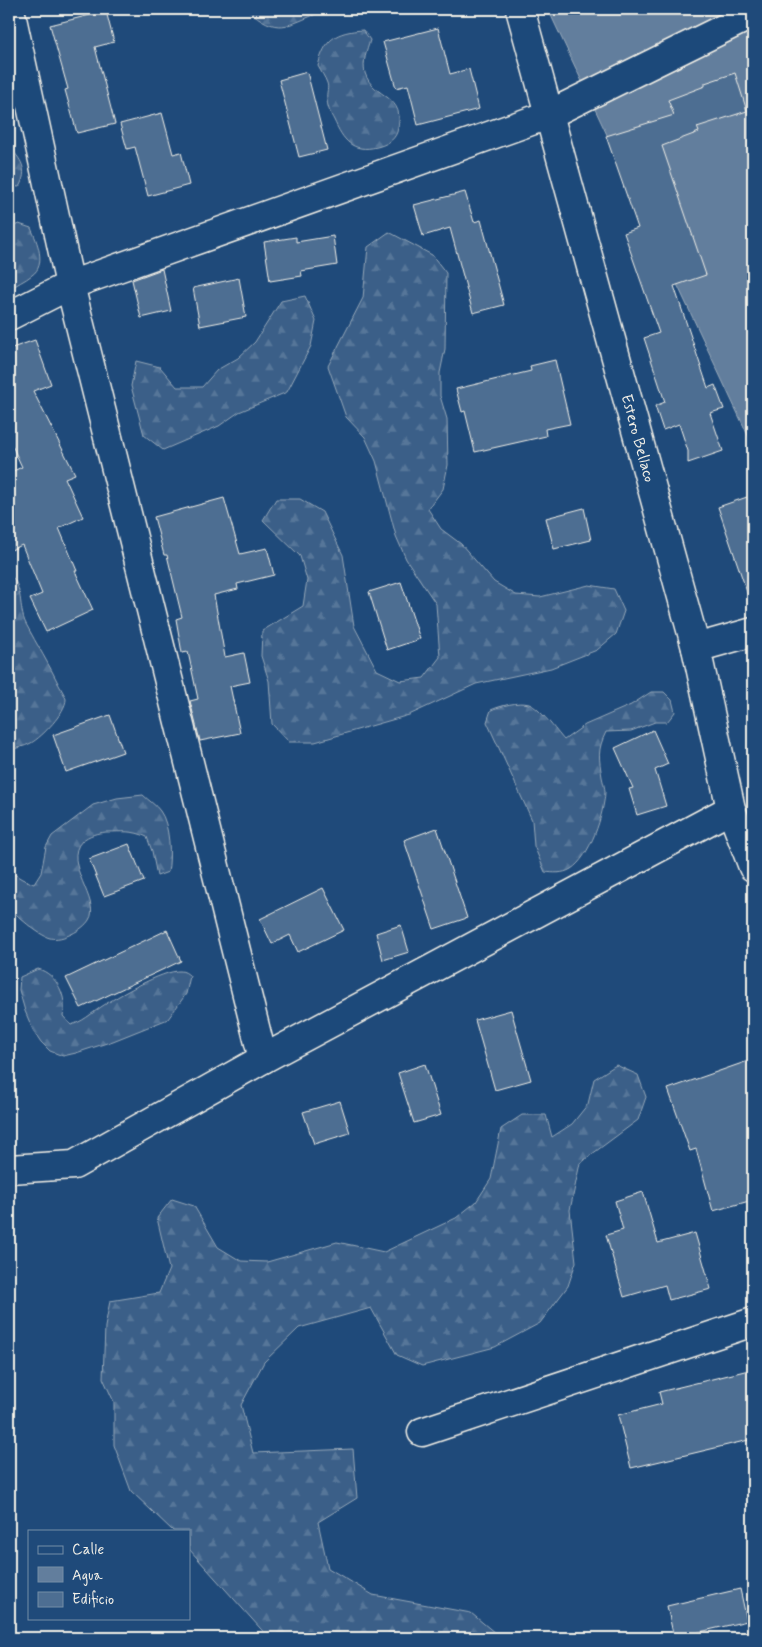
<svg xmlns="http://www.w3.org/2000/svg" width="762" height="1647" viewBox="0 0 762 1647" font-family="Mynerve,sans-serif">
	<style>
		.forest { fill: url(#forest-firs); stroke: #97a8b8 }
		.water { fill: #627e9d; stroke: #9cacbb }
		.building { fill: #4d6e92; stroke: #f4f1e8 }
		.lines { fill: none; stroke-linecap: round; stroke-linejoin: round }
		.minor-casing { stroke: #f4f1e8; stroke-width: 31 }
		.minor { stroke: #1f4a7a; stroke-width: 28 }
		.labels { text-anchor: middle; dominant-baseline: central; stroke-width: 4; stroke-linejoin: round; paint-order: stroke }
		.street-label { font-size: 16px; fill: #f4f1e8; stroke: #1f4a7a }
	</style>
	<defs>
		<pattern id="forest-firs" width="22" height="20" patternUnits="userSpaceOnUse" patternTransform="scale(1.25)"><rect width="22" height="20" fill="#3a5f88"/><path d="M5 1l3.5 6h-7zM16 11l3.5 6h-7z" fill="#577699"/></pattern>
	</defs>
	<rect width="100%" height="100%" fill="#1f4a7a"/>
	<filter id="ink" filterUnits="userSpaceOnUse"><feTurbulence type="fractalNoise" baseFrequency=".02" numOctaves="2"/><feDisplacementMap in="SourceGraphic" scale="10" xChannelSelector="R" yChannelSelector="G"/><feConvolveMatrix kernelMatrix="1 2 1 2 8 2 1 2 1" color-interpolation-filters="sRGB"/></filter>
	<g filter="url(#ink)">
		<path class="forest" d="M247 9H324L321 12C286 26 278 36 247 9Z
			M363 30 370 40C367 51 362 62 365 73 373 99 408 94 397 132 394 141 385 145 377 147 352 153 343 140 334 120 330 113 327 106 327 98 326 93 329 88 327 83 325 77 321 72 318 66 325 39 335 32 363 30Z
			M9 147C21 159 29 170 19 187L9 186Z
			M19 224 31 228C37 241 47 265 32 275 25 281 16 284 9 290V228Z
			M389 232 432 255 446 273 445 349 440 373V396L447 419 448 465 443 489 428 509 441 529 461 544 494 582 516 595 540 597 589 585 614 589 624 611 616 634 597 650 551 668 476 684 409 715 315 742H289L272 724 269 681 261 656 262 631 303 606 307 580 300 556 263 520 276 499H300L322 512 343 555 354 626 377 670 400 681 424 678 440 657 436 604 406 559 396 536 376 461 365 437 346 417 328 366 363 298 368 247Z
			M305 296 316 321 311 346 287 392 239 412 219 426 163 450 144 435 131 386 136 361 160 367 177 387H202L217 370 238 358 255 342 281 301Z
			M9 574C24 586 18 608 26 624 37 645 49 664 59 685 61 689 65 695 66 699 66 712 42 737 31 743 24 747 16 748 9 750Z
			M651 692H664L672 700 675 712 667 722H655L631 731 606 732C597 750 599 758 602 777 603 782 605 788 605 792 604 814 590 857 571 869 563 874 553 873 545 872L534 846 532 820 487 722 491 710C500 706 518 701 529 704 540 708 556 731 564 740L585 725 631 705Z
			M143 795C148 800 156 805 160 811 170 824 171 857 168 872L157 876 152 851 147 837C133 830 122 832 106 832 97 833 89 835 82 841 61 862 102 902 89 920 83 930 62 941 50 938 40 936 13 914 9 905 6 898 9 879 9 871L22 879 34 884 41 873 46 847 52 836 93 805 117 798Z
			M38 969C57 974 68 998 63 1016L71 1025C82 1022 91 1014 101 1007 116 997 163 970 180 971 184 971 187 973 190 976L186 994 168 1019 113 1041 76 1053 63 1056 50 1051 41 1042 33 1030 25 1011 19 990 20 977Z
			M616 1065 638 1075 646 1097 638 1120 580 1163 570 1210 576 1262 568 1286 540 1323 495 1347 422 1366 397 1355 371 1308 299 1328 264 1362 241 1405 253 1453 353 1449 357 1498 318 1522 328 1568 373 1595 471 1613 501 1638H269L189 1549V1531H173L131 1491 114 1445V1402L103 1378 105 1327 110 1301 159 1293 169 1269 157 1218 172 1199 194 1206 218 1247 241 1261 267 1262 337 1242 384 1252 456 1218 476 1202 491 1179 501 1129 522 1115H546L552 1137 572 1124 588 1104 594 1079Z"/>
		<path class="water" d="M548 9H753V446Z"/>
		<path class="building" d="M106 11 114 42 95 47 115 124 77 133 65 90 68 89 50 25Z
			M438 28 450 74 469 69 479 109 418 125 408 85 396 88 383 42Z
			M307 72 327 150 299 157 279 80Z
			M735 73 747 111 697 127 699 132 662 146 706 275 674 286 708 388 715 385 724 409 710 413 723 451 688 463V451L679 424 663 430 655 406 665 402 644 338 659 333 624 233 638 228 606 136 674 115 668 100 705 86V83Z
			M162 113 173 154 181 152 189 185 148 196 135 147 127 149 120 124Z
			M465 192 474 222 481 220 504 305 473 313 450 228 423 236 414 205Z
			M333 236 337 265 301 271 302 276 270 281 264 242 296 237V242Z
			M162 269 171 311 141 318 132 280Z
			M239 278 246 317 200 326 193 288Z
			M35 340 51 384 33 391 75 474 65 478 83 517 59 528 77 571H75L93 610 46 632 30 599 42 594 22 545 9 551V473L22 467 9 439V342L12 348Z
			M555 360 570 424 545 429 546 436 475 452 465 411 462 412 456 389 531 371 530 366Z
			M753 495V597L749 598 718 507Z
			M224 498 240 554 267 548 274 575 237 584 238 589 214 595 225 657 244 653 250 682 230 686 240 733 200 741 190 701 198 699 188 652 182 653 176 619 182 617 167 555H164L154 517Z
			M584 508 591 540 554 549 546 518Z
			M401 582 420 639 387 650 369 592Z
			M110 715 123 752 66 772 53 735Z
			M653 730 668 764 655 770 666 806 637 815 629 789 633 788 615 748Z
			M437 828 467 918 434 929 404 840Z
			M129 844 144 881 104 896 89 859Z
			M323 888 344 930 298 952 290 935 272 944 260 919Z
			M401 925 409 952 383 960 376 933Z
			M167 930 181 961 81 1008 66 978Z
			M511 1010 531 1080 495 1090 475 1020Z
			M748 1061 753 1077V1200L713 1211 696 1149 690 1151 668 1089Z
			M425 1064 441 1115 414 1123 398 1073Z
			M340 1101 350 1133 314 1144 303 1112Z
			M643 1192 658 1243 695 1233 711 1289 669 1300 665 1285 624 1297 606 1235 623 1230 615 1201Z
			M753 1369V1439L631 1468 618 1415 662 1404 659 1392Z
			M740 1589 747 1621 674 1638 667 1606Z"/>
		<g class="lines">
			<g class="minor-casing">
				<g id="minor">
					<path d="M10 9 70 285 263 1059"/>
					<path id="s1" d="M520 9 696 648 731 809 753 867"/>
					<path d="M9 316 70 285 548 115 753 14"/>
					<path d="M696 648 753 632"/>
					<path d="M9 1169 74 1165 263 1059 731 809"/>
					<path d="M422 1432 753 1322"/>
				</g>
			</g>
			<use href="#minor" class="minor"/>
		</g>
	</g>
	<g class="labels">
		<g class="street-label">
			<text stroke="none"><textPath href="#s1" startOffset="445">Estero Bellaco</textPath></text>
		</g>
	</g>
	<rect width="762" height="1647" fill="none" stroke="#1f4a7a" stroke-width="30"/>
	<rect x="15" y="15" width="732" height="1617" fill="none" stroke="#f4f1e8" stroke-width="2" filter="url(#ink)"/>
	<rect x="28" y="1530" width="162" height="90" fill="#1f4a7a" stroke="#748da6"/>
	<rect x="38" y="1546" width="25" height="8" fill="#1f4a7a" stroke="#748da6"/>
	<text x="72" y="1554" font-size="15" fill="#f4f1e8">Calle</text>
	<rect x="38" y="1567" width="25" height="15" fill="#627e9d" stroke="#748da6"/>
	<text x="72" y="1580" font-size="15" fill="#f4f1e8">Agua</text>
	<rect x="38" y="1592" width="25" height="15" fill="#4d6e92" stroke="#748da6"/>
	<text x="72" y="1604" font-size="15" fill="#f4f1e8">Edificio</text>
</svg>
